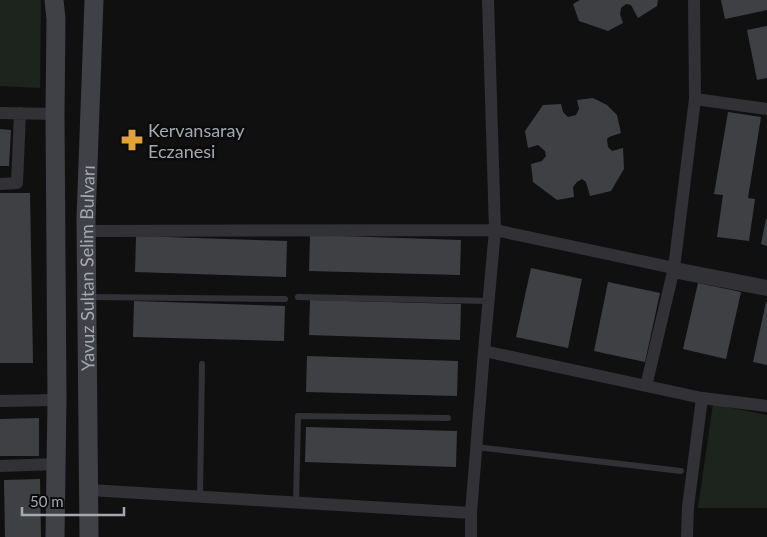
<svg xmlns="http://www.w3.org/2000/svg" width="767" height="537" viewBox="0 0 767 537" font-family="Lato,sans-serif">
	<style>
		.green { fill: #1d241e }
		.building { fill: #3f4044 }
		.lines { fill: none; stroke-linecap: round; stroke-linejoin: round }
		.lane { stroke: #323236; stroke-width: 6 }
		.street { stroke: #323236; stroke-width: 12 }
		.secondary { stroke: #404146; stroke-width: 19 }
		.labels { text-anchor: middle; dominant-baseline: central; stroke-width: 5; stroke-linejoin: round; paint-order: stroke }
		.poi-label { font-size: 18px; fill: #a3a8b1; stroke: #0b0b0c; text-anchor: start }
		.street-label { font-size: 18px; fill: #a3a8b1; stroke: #0b0b0c }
	</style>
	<rect width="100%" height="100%" fill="#101011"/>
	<path class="green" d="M0 0H41L40 88 0 86Z
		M713 404 767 415V508H698Z"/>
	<path class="building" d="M580 0H658L657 6 638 18 631 5 626 4 621 8 620 14 623 23 608 31 579 21 573 4Z
		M721 0H767V10L725 19Z
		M767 26V78L757 80 747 30Z
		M593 98 607 105 617 115 621 133 609 137 607 139 608 147 612 151 623 148 624 169 611 191 590 196 586 182 582 179 577 182 573 187 574 197 557 200 533 182 531 164 542 161 546 156 545 151 538 145 528 148 525 131 543 105 561 104 563 112 568 117 576 115 579 109 577 100Z
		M728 112 761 117 748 198 755 199 749 241 717 237 723 195 714 194Z
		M0 129 11 130 9 166H0Z
		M0 193H30L33 363H0Z
		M766 219H767V246L761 244Z
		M310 235 461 240 460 275 309 271Z
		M136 236 287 241 286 277 135 272Z
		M531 268 582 279 568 348 516 337Z
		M608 282 660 293 645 362 594 351Z
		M698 283 741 292 726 359 683 349Z
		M310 300 461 304 460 340 309 335Z
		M134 301 285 306 284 341 133 337Z
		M766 302H767V365L753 362Z
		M307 356 458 361 457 396 306 392Z
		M39 418V456H0V419Z
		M306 427 457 431 456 467 305 462Z
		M40 479 41 537H5L4 480Z"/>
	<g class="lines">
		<path class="lane" d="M673 275 767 293
			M89 297 285 299
			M298 297 489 301
			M476 447 681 471
			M200 497 202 364
			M296 503 298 416 448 418"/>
		<path class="street" d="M695 99 767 109
			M0 113 55 114
			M0 184 17 183 20 113
			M86 231 495 230 488 0
			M767 286 674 268 495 230 484 351 702 398 767 406
			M646 386 674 268 695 99 694 0
			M0 401 57 400
			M0 466 56 464
			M89 490 471 513
			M471 537V513L484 351
			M687 537 688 507 702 398"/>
		<g class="secondary">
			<path d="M54 0 56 19 55 114 57 400 55 537"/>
			<path id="s1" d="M89 537 86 219 94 0"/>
		</g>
	</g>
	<defs>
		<g id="pharmacy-bare" transform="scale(1.725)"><path d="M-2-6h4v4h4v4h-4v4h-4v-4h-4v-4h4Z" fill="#e0a33a" stroke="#0b0b0c" stroke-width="2.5" paint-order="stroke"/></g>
	</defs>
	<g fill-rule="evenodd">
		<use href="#pharmacy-bare" x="132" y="140"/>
	</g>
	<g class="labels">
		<g class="poi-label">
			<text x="148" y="130">Kervansaray<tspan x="148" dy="21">Eczanesi</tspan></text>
		</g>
		<g class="street-label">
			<text stroke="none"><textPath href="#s1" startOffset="269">Yavuz Sultan Selim Bulvarı</textPath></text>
		</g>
	</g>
	<path d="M22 507v8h102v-8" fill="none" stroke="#a3a8b1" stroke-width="2.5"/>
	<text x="30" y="507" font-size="15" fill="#a3a8b1" stroke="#0b0b0c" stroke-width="4" paint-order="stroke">50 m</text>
</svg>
